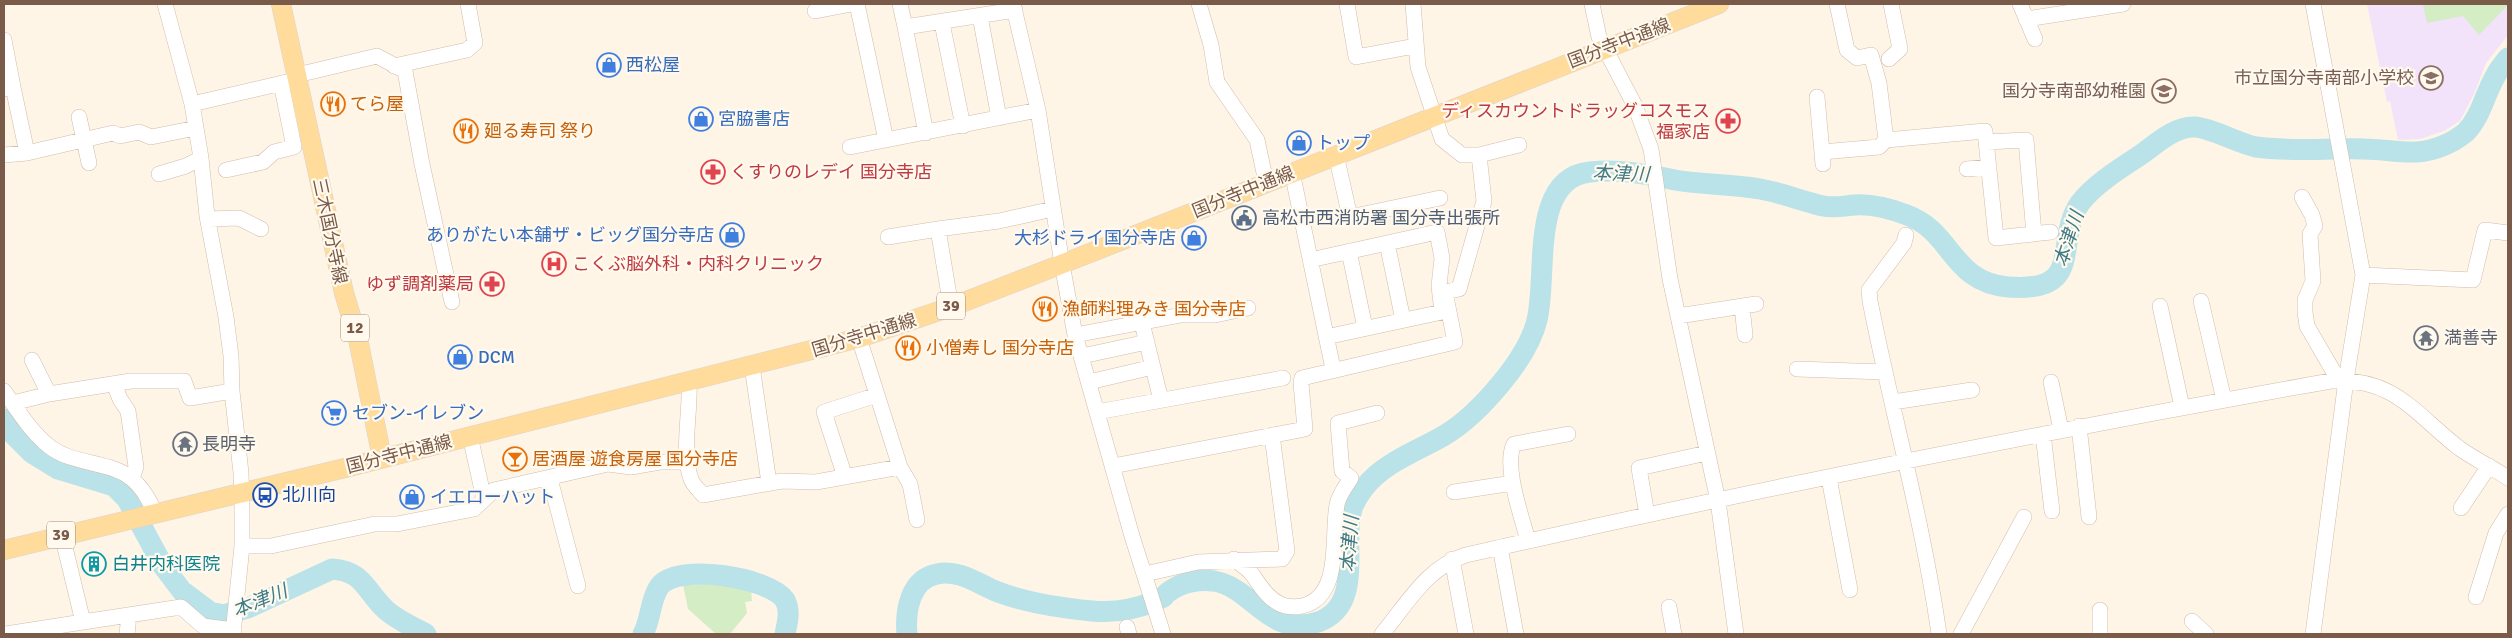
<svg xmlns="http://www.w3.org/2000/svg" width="2512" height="638" viewBox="0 0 2512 638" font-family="Signika,'Noto Sans JP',sans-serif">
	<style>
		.education { fill: #f2e3fa }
		.green { fill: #d4edc4 }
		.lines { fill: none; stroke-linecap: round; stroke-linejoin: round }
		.river { stroke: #b9e2e9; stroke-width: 21 }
		.minor-casing { stroke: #d1bcab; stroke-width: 16 }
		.major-casing { stroke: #dcd4d0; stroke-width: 20 }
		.minor { stroke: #fff; stroke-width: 15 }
		.major { stroke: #ffdb9c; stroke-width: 19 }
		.labels { text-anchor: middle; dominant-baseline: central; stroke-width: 4.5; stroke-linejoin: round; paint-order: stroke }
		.shield { fill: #fff9ee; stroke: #a28a7a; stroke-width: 1 }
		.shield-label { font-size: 16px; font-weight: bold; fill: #7a5b49 }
		.street-label { font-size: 18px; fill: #7a5b49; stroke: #fff9ee }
		.shop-label { font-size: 18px; fill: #366cbe; stroke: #fff9ee; text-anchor: start }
		.education-label { font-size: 18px; fill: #785e54; stroke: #fff9ee; text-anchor: end }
		.food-label { font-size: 18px; fill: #c56008; stroke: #fff9ee; text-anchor: start }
		.health-label { font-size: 18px; fill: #be3a42; stroke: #fff9ee; text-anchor: end }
		.service-label { font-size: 18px; fill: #4e5e75; stroke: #fff9ee; text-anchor: start }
		.worship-label { font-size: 18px; fill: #5b616d; stroke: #fff9ee; text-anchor: start }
		.transit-label { font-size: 18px; fill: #164399; stroke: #fff9ee; text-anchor: start }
		.culture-label { font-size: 18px; fill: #0d838f; stroke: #fff9ee; text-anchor: start }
		.water-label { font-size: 19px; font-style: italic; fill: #3e7b87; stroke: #fff9ee }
	</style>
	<rect width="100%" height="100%" fill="#fef5e7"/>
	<path class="education" d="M2367 4H2508V35L2486 63 2474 94 2460 121 2444 131 2420 139 2398 140 2390 101 2387 102Z"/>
	<path class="green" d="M2423 4H2506L2507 6 2479 35 2463 16 2427 23Z
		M722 583 751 589 752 601 745 602 747 613 730 634H716L688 609 683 585Z"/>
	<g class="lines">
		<path class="river" d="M4 419 9 430 32 453 58 469 114 486 127 499 163 566 182 591 210 612 223 615 248 608 332 569C364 571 365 591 386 610 397 620 413 627 426 634
			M643 634C651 620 650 600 659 587 676 562 769 577 785 600 791 611 787 624 785 634
			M907 634C905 611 910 579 937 574 959 569 978 584 998 592 1027 603 1061 608 1092 611 1113 613 1136 609 1155 601 1172 594 1158 598 1173 589 1184 582 1200 579 1214 581 1254 588 1268 638 1318 622 1366 605 1340 541 1353 506 1356 499 1360 493 1364 488 1384 462 1418 451 1445 435 1478 415 1528 359 1537 320 1548 276 1529 178 1590 172 1620 169 1646 174 1675 180 1703 185 1732 184 1760 189 1782 193 1802 201 1823 206 1834 208 1843 206 1855 205 1872 204 1891 209 1907 215 1953 232 1951 282 2008 287 2087 293 2053 242 2080 203 2095 184 2119 169 2139 156 2155 145 2174 126 2195 127 2212 128 2237 143 2256 147 2291 152 2328 148 2364 149 2381 149 2400 153 2417 152 2434 151 2453 143 2466 132 2481 117 2485 93 2496 75 2499 69 2504 63 2508 58"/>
		<g class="minor-casing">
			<path id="minor" d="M165 4 192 104 201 158 207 216 226 317 231 356 232 391 241 473 242 509V546L233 634
				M857 4 886 140
				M900 4 905 27 1015 10
				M1013 4 1038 110 1062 264 1075 335 1132 536 1163 634
				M1199 4 1211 45 1217 82 1257 140 1266 182
				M1347 4 1356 57 1415 46
				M1592 4 1599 37 1635 106 1651 149 1670 279 1718 501 1736 634
				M1837 4 1847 50 1857 58 1871 55 1879 83 1886 140 1985 131 1996 238 2051 232
				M2020 4 2035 39
				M2313 4 2363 275 2346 380 2313 634
				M815 11 852 4
				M980 16 999 118
				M2026 19 2123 4
				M942 23 963 126
				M905 27 926 133
				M4 40 13 87 4 89
				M1889 59 1900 49 1891 4
				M394 66 467 50 475 43 468 4
				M297 75 377 56 405 71 422 164 452 302
				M13 87 27 153 113 133 120 136 139 132 151 137 196 128
				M1817 97 1823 164
				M192 104 291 81
				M79 117 89 163
				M1986 142 2026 140 2034 234
				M850 147 1038 110
				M1822 152 1879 147 1886 140
				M4 155 27 153
				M1336 155 1350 217 1440 198
				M1479 155 1519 145
				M1967 169 1989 167
				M226 170 263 162 274 152 294 147 281 83
				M1292 172 1332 364
				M159 174 186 166 201 158
				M2302 197 2312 215 2315 226 2310 234 2313 281 2305 300V312L2307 326 2339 381
				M208 219 239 218 261 229
				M1906 235 1904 243 1869 290 1870 301C1892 413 1923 521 1939 634
				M888 237 938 229
				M1387 243 1403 320
				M1349 251 1365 328
				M1310 260 1437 232 1442 258 1439 286 1442 312 1326 337
				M2363 275 2473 280 2485 230 2508 233
				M2201 301 2224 400
				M1742 306 1745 335
				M2160 306 2182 407
				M951 307 938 229 999 221 1053 209
				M1678 316 1756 304
				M1142 323 1161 400
				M1075 335 1181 315H1215L1248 308
				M859 338 900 467 910 484 917 520
				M1082 356 1147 342
				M752 366 769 483
				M1797 369 1884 372
				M689 382C691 409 681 453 691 479 693 485 699 490 703 495L782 481 816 482 900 467
				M1089 382 1153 367
				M2051 382 2061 430
				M114 384 120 399 128 411 136 467 132 478
				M4 391C18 411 31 432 50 447 73 465 112 461 132 479 143 488 150 502 156 514
				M49 394 131 381H184L190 398 232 391
				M1893 402 1972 390
				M13 403 49 394 32 360
				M1097 412 1283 378
				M2079 426 2089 517
				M2043 434 2052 511
				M470 436 484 499
				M1113 466 1305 429 1301 383 1302 378 1455 342 1445 292 1459 289 1484 201 1479 155H1462L1442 139 1418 67 1413 4
				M845 477 824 412 877 395
				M1829 478 1850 590
				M550 479 578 586
				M1454 492 1513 483
				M2461 508 2489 466
				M1647 515 1639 468 1707 453
				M1528 541C1522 517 1503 466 1514 444L1568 434
				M242 546H271L375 524H397L474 509 494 490 608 464 631 467 660 462H689
				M1500 547 1516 634
				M1234 559C1240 564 1247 568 1252 574 1260 585 1266 597 1280 604 1286 607 1296 607 1302 606 1343 597 1331 535 1337 505 1338 496 1346 486 1351 478L1342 471 1338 423 1377 413
				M1452 559 1466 634
				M1145 574 1198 562 1282 559 1287 551 1272 435
				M2476 597 2496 533 2508 514
				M1669 607 1674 634
				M2192 621 2206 634
				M83 622 181 607 203 626 234 630
				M1127 627 1129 634
				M6 634 83 622 62 535
				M127 634 129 615
				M1382 634C1407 604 1427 567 1466 555 1753 490 2042 432 2331 381 2394 377 2414 413 2459 448 2474 459 2492 467 2508 478
				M1961 634 2024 517
				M2100 634V610"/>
		</g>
		<g class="major-casing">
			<path id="major" d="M281 4 344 293 358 339 382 458
				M4 550 345 468 859 338 951 307 1062 264 1719 4"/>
		</g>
		<use href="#minor" class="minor"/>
		<use href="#major" class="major"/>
	</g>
	<defs>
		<g id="shop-ring" transform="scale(1.25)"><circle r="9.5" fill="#fff9ee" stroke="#3f7fe0" stroke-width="1.5"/><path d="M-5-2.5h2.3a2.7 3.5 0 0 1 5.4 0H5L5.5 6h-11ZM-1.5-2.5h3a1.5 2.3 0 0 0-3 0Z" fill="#3f7fe0"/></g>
		<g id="school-ring" transform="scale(1.25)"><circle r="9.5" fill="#fff9ee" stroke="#8d6e63" stroke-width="1.5"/><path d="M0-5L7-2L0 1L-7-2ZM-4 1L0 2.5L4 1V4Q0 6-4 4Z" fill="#8d6e63"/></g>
		<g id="restaurant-ring" transform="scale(1.25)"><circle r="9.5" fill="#fff9ee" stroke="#e8710a" stroke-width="1.5"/><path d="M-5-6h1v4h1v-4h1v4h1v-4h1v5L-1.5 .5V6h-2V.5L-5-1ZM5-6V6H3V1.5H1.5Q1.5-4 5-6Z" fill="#e8710a"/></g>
		<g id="pharmacy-ring" transform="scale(1.25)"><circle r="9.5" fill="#fff9ee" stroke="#e0444e" stroke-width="1.5"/><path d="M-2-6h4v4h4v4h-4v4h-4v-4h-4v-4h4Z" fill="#e0444e"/></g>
		<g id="civic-ring" transform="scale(1.25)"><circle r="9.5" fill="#fff9ee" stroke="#5c6f8a" stroke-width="1.5"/><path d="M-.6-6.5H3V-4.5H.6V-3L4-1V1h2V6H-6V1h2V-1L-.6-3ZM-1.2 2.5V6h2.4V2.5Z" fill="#5c6f8a"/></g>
		<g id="hospital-ring" transform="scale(1.25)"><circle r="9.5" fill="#fff9ee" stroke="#e0444e" stroke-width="1.5"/><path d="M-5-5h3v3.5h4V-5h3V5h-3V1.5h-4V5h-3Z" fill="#e0444e"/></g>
		<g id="temple-ring" transform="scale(1.25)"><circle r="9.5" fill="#fff9ee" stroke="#6b7280" stroke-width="1.5"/><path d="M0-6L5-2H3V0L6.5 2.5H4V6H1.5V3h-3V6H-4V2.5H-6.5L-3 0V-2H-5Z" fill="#6b7280"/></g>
		<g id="supermarket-ring" transform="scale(1.25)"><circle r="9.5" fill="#fff9ee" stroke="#3f7fe0" stroke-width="1.5"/><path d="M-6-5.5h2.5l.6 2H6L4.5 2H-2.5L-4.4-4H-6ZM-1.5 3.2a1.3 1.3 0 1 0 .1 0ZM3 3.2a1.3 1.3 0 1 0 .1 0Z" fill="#3f7fe0"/></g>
		<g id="bar-ring" transform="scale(1.25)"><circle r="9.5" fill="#fff9ee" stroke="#e8710a" stroke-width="1.5"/><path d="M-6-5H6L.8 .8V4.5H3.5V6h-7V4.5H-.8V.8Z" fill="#e8710a"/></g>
		<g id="bus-ring" transform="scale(1.25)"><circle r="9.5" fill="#fff9ee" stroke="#1a4fb4" stroke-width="1.5"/><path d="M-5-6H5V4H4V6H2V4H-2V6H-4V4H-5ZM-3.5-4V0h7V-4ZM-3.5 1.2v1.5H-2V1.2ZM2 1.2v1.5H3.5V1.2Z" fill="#1a4fb4"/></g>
		<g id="building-ring" transform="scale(1.25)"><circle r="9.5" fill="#fff9ee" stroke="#0f9aa8" stroke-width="1.5"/><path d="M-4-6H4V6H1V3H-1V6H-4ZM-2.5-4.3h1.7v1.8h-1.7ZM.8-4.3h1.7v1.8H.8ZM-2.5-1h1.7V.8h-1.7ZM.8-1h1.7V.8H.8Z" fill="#0f9aa8"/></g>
	</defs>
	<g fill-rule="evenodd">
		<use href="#shop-ring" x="609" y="65"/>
		<use href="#school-ring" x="2431" y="78"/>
		<use href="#school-ring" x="2164" y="91"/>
		<use href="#restaurant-ring" x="333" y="104"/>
		<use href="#shop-ring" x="701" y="119"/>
		<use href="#pharmacy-ring" x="1728" y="121"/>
		<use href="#restaurant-ring" x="466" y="131"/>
		<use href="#shop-ring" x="1299" y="143"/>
		<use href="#pharmacy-ring" x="713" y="172"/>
		<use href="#civic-ring" x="1244" y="218"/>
		<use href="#shop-ring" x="732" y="235"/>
		<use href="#shop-ring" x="1194" y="238"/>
		<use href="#hospital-ring" x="554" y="264"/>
		<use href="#pharmacy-ring" x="492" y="284"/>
		<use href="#restaurant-ring" x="1045" y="309"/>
		<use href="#temple-ring" x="2426" y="338"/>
		<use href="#restaurant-ring" x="908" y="348"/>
		<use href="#shop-ring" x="460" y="357"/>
		<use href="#supermarket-ring" x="334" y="413"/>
		<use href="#temple-ring" x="185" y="444"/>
		<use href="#bar-ring" x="515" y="459"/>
		<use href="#bus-ring" x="265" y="495"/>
		<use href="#shop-ring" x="412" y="497"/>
		<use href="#building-ring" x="94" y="564"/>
	</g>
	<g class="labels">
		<g class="shield">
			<rect x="937" y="292.5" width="28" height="27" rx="4"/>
			<rect x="341" y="314.5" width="28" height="27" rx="4"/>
			<rect x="47" y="521.5" width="28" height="27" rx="4"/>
		</g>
		<g class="shield-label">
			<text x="951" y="306">39</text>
			<text x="355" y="328">12</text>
			<text x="61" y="535">39</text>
		</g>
		<g class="street-label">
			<text transform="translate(1619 43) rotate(-21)">国分寺中通線</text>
			<text transform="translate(1243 192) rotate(-22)">国分寺中通線</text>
			<text transform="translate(330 231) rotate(78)">三木国分寺線</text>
			<text transform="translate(864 335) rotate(-17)">国分寺中通線</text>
			<text transform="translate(399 454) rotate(-14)">国分寺中通線</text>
		</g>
		<g class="shop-label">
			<text x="626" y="65">西松屋</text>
			<text x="718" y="119">宮脇書店</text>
			<text x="1316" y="143">トップ</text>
			<text x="714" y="235" text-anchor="end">ありがたい本舗ザ・ビッグ国分寺店</text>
			<text x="1176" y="238" text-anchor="end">大杉ドライ国分寺店</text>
			<text x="478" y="357">DCM</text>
			<text x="352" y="413">セブン-イレブン</text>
			<text x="430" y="497">イエローハット</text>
		</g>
		<g class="education-label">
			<text x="2414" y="78">市立国分寺南部小学校</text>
			<text x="2146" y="91">国分寺南部幼稚園</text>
		</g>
		<g class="food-label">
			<text x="350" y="104">てら屋</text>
			<text x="484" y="131">廻る寿司 祭り</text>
			<text x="1062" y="309">漁師料理みき 国分寺店</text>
			<text x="926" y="348">小僧寿し 国分寺店</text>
			<text x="532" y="459">居酒屋 遊食房屋 国分寺店</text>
		</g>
		<g class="health-label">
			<text x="1710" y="111">ディスカウントドラッグコスモス<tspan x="1710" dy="21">福家店</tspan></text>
			<text x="730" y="172" text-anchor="start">くすりのレデイ 国分寺店</text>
			<text x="572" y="264" text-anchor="start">こくぶ脳外科・内科クリニック</text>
			<text x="474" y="284">ゆず調剤薬局</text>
		</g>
		<g class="service-label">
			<text x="1262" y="218">高松市西消防署 国分寺出張所</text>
		</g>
		<g class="worship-label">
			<text x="2444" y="338">満善寺</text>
			<text x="202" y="444">長明寺</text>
		</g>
		<g class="transit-label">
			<text x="282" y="495">北川向</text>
		</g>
		<g class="culture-label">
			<text x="112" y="564">白井内科医院</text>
		</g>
		<g class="water-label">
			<text transform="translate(1621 174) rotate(2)">本津川</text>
			<text transform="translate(2069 239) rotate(-72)">本津川</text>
			<text transform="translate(1350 544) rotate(-86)">本津川</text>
			<text transform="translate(260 601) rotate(-22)">本津川</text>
		</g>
	</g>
	<rect width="2512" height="638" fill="none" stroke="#7a5b49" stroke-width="10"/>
</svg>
